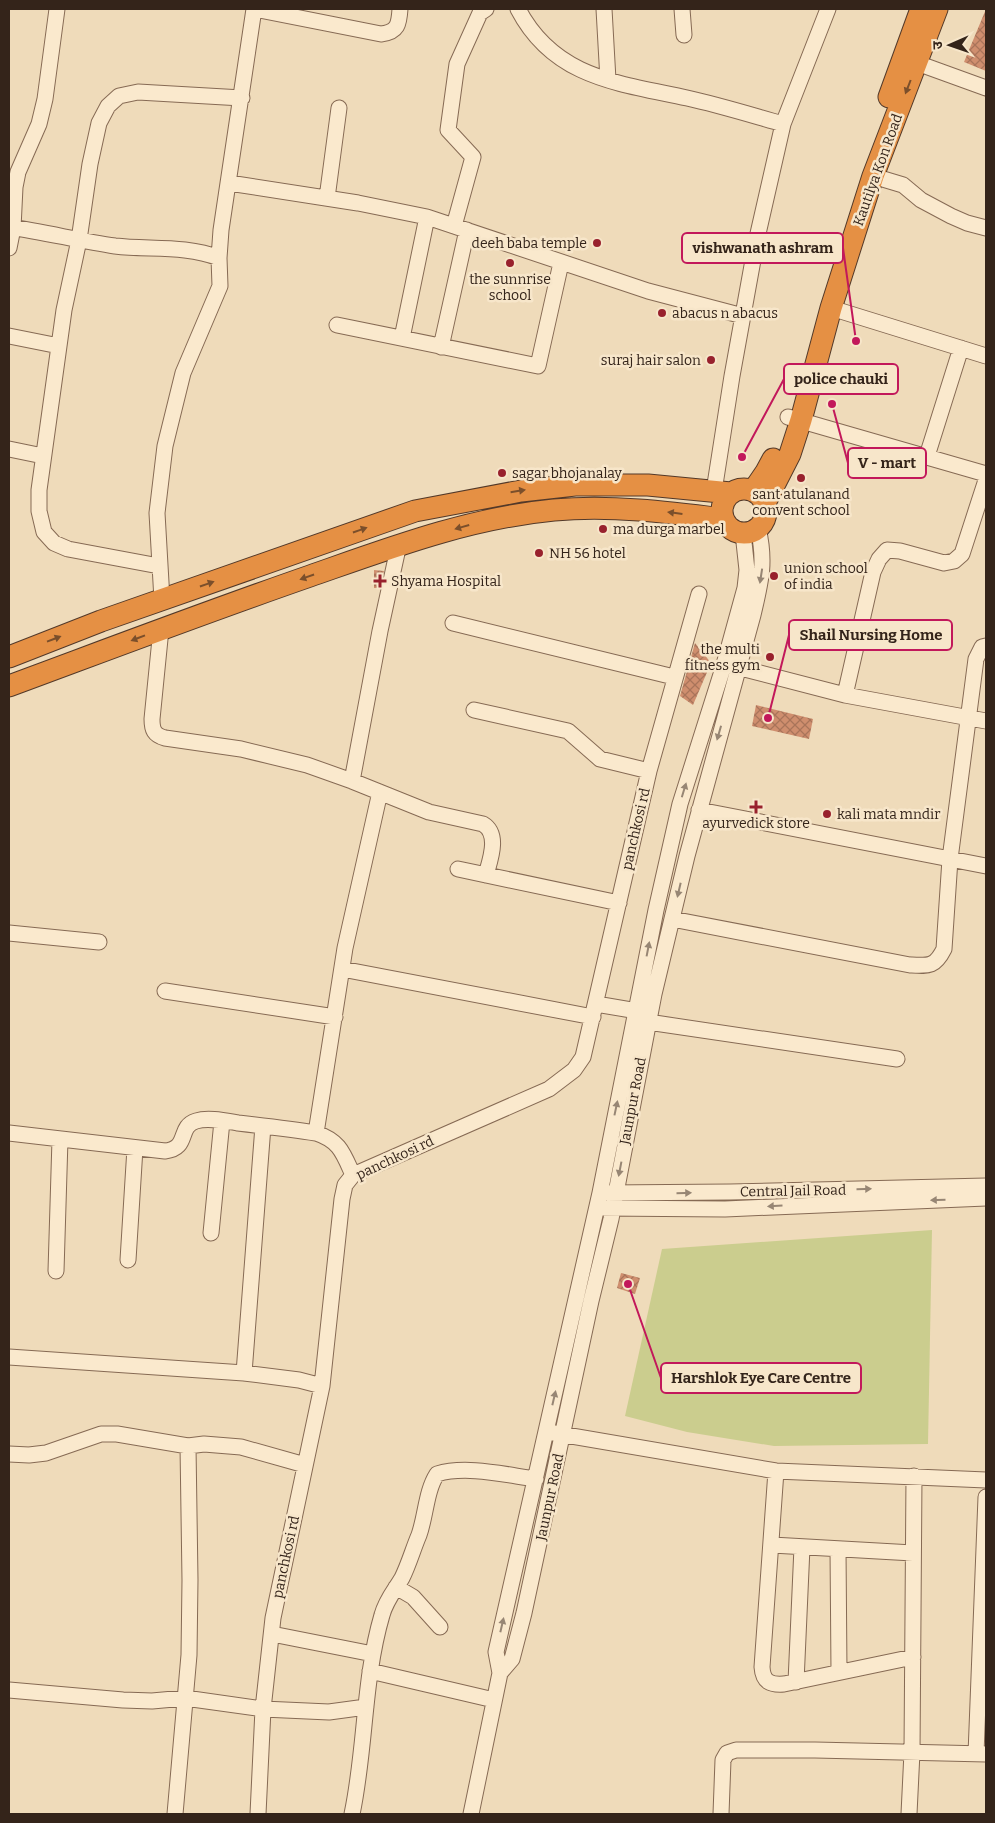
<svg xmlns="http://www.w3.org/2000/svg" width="995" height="1823" viewBox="0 0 995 1823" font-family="Bitter,'Noto Sans Devanagari',serif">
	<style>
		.green { fill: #cbcd8e }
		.building { fill: url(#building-cross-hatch) }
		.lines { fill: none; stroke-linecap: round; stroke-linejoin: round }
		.minor-casing { stroke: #866a54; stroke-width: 17 }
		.highway-casing { stroke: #533929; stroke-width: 23 }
		.minor { stroke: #fae9cd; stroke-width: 15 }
		.highway { stroke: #e59044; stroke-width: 21 }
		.oneway { fill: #7b4f2b }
		.oneway2 { fill: #978674 }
		.poi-dot { fill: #98212d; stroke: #f7e6ca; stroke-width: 2 }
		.labels { text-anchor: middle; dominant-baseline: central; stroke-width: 5; stroke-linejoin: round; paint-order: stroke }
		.street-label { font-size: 14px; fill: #34241a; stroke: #f7e6ca }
		.poi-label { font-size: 14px; fill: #34241a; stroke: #f7e6ca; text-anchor: start }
		.leader { fill: none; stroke: #c2185b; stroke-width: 2 }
		.callout-dot { fill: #c2185b; stroke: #f7e6ca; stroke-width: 2 }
		.callout { fill: #f7e6ca; stroke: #c2185b; stroke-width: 2 }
		.callout-label { font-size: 15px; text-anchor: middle; font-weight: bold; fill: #34241a }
	</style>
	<defs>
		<pattern id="building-cross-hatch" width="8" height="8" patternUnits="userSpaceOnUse" patternTransform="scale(1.25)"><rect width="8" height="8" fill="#cf8e6e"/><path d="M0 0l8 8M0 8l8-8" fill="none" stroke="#a9745a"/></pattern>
	</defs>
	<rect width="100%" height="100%" fill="#efdbba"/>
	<path class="green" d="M932 1230 928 1444 774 1446 687 1432 625 1416 662 1249Z"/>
	<path class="building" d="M986 9V71L964 62Z
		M374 570 384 571 380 588H374Z
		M695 643 711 663 693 705 680 696Z
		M756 705 813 719 809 739 752 726Z
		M621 1273 640 1278 635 1294 617 1288Z"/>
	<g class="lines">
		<g class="minor-casing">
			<path id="minor" d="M255 9 381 34C398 32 399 24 400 9
				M518 9C554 78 618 83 687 98 719 105 751 115 783 124
				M604 9 608 80
				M682 9 684 35
				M917 63 986 88
				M873 176 903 185 921 200 951 216 967 223 986 228
				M229 183 358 203 427 217 648 291 743 316
				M327 198 339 108
				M454 226 473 157 448 130 457 64 480 13 486 9
				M9 227C45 232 80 241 115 246 149 250 186 245 219 258
				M9 248 13 228 15 187 18 172 39 124 45 99 57 9
				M831 308 986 356
				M337 325 538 366 561 263
				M9 336 59 346
				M402 338 427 217
				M441 347 467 230
				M788 417 986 474
				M9 449 43 456
				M927 456 961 348
				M714 491 732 376 757 238 783 124 828 9
				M159 566 68 549 54 543 44 532 39 511V490L64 310 79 240 90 164 99 123 108 106 119 96 138 92 242 98
				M162 600 157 513 165 446 183 373 220 286 219 258 221 230 254 9
				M453 623 674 677
				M161 629 152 719C152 730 154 735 165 738L241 749 307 765 352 781 429 812 483 824C500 834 490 860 486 875
				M729 665 845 695 986 721
				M845 695 873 572 879 559 887 550 900 551 944 563 954 561 962 554 986 480
				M474 710 568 731 600 759 649 771
				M352 781 380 631 399 544
				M699 810 986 866
				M458 869 619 903
				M672 919 910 965C929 966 935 967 944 949L950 859 976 659 982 647 986 646
				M9 933 99 942
				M342 969 593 1017
				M165 991 335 1017
				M596 1004 637 1011
				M648 1022 897 1059
				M9 1133 165 1151C190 1148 177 1127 196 1121 208 1117 226 1121 238 1123 264 1126 290 1129 316 1133 340 1141 343 1153 353 1175
				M316 1133 345 948 380 792
				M606 1193 730 1192 986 1186
				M603 1208 725 1209 986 1198
				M211 1233 222 1121
				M128 1260 135 1148
				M56 1271 60 1139
				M9 1357 244 1373 299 1380 322 1386
				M244 1373 263 1126
				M554 1433 776 1471 986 1480
				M9 1454 29 1455 46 1453 101 1434H117L188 1446 204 1444 241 1447 305 1465
				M776 1471 762 1667C763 1682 770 1685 784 1684L913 1657
				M772 1545 913 1553
				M838 1549 839 1672
				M396 1587 413 1597 440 1627
				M272 1634 373 1654
				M370 1671 494 1700
				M500 1673 512 1659 524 1613 591 1301 611 1219 654 994 687 856 753 615C761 581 766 562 758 528
				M796 1682 802 1547
				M9 1690 123 1700 152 1701 185 1698 263 1709 329 1712 366 1707
				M976 1754 986 1497
				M175 1814 189 1655 190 1580 188 1446
				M258 1814 263 1709 273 1618 322 1386 342 1199 345 1185 353 1175 549 1089 574 1070 583 1057 649 771 699 594
				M352 1814C366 1748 363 1680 382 1615 386 1600 395 1590 402 1578 409 1564 413 1549 419 1535 426 1515 426 1491 437 1474 466 1465 506 1475 536 1479
				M471 1814 500 1673 496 1652 600 1193 656 910 680 804 723 668 745 588 747 570 743 533
				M721 1814 723 1760 727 1753 736 1750H815L986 1754
				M909 1814 912 1752 914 1476"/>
		</g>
		<g class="highway-casing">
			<path id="highway" d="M889 97 921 9
				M722 511a22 22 0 1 1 44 0a22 22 0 1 1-44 0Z
				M753 491 766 472 773 459
				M765 503 790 454 801 420 831 308 873 176 937 9
				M9 657 101 621 415 511 521 491 575 485H648L731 493
				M9 686C109 649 209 611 310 576 390 548 469 518 554 510 611 505 667 512 723 519"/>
		</g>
		<use href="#minor" class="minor"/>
		<use href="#highway" class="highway"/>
	</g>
	<defs><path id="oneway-solid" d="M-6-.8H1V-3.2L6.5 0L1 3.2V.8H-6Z" transform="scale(1.25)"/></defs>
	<g class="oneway">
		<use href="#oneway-solid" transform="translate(908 87) rotate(111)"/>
		<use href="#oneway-solid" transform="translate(518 491) rotate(-9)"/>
		<use href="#oneway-solid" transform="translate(675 513) rotate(-173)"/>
		<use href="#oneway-solid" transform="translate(462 527) rotate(164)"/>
		<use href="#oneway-solid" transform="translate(360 530) rotate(-19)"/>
		<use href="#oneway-solid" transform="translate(307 577) rotate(161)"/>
		<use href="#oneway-solid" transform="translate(207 584) rotate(-19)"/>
		<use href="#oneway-solid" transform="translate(138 638) rotate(159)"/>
		<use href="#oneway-solid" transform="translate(54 639) rotate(-21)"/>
	</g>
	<g class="oneway2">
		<use href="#oneway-solid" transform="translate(761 576) rotate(99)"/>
		<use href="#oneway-solid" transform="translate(719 733) rotate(106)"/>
		<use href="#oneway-solid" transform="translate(684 790) rotate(-73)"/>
		<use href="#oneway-solid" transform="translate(679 890) rotate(103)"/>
		<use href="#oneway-solid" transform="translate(648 949) rotate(-79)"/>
		<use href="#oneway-solid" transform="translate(616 1108) rotate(-78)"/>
		<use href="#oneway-solid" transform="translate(620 1169) rotate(101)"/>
		<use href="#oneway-solid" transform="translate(864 1189) rotate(-1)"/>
		<use href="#oneway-solid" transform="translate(684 1193) rotate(-1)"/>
		<use href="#oneway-solid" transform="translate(938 1200) rotate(178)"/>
		<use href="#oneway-solid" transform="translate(775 1206) rotate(177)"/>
		<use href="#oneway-solid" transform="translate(554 1398) rotate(-77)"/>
		<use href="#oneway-solid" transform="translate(502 1625) rotate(-77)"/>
	</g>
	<g class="poi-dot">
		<circle cx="597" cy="243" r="5"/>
		<circle cx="510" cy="263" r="5"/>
		<circle cx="662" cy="313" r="5"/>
		<circle cx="711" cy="360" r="5"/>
		<circle cx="502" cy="473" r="5"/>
		<circle cx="801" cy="478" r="5"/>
		<circle cx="603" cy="529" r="5"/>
		<circle cx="539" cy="553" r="5"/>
		<circle cx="774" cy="576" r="5"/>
		<path d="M377.5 573.5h5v5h5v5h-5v5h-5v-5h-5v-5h5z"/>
		<circle cx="770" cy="657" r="5"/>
		<path d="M753.5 799.5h5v5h5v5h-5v5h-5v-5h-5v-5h5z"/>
		<circle cx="827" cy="814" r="5"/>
	</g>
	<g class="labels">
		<g class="street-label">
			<text transform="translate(878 170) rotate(-70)">Kautilya Kon Road</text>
			<text transform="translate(636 829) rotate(-77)">panchkosi rd</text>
			<text transform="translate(633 1101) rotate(-79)">Jaunpur Road</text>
			<text transform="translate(395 1158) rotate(-25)">panchkosi rd</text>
			<text transform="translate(793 1191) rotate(-1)">Central Jail Road</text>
			<text transform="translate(550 1497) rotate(-78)">Jaunpur Road</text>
			<text transform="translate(286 1557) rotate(-78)">panchkosi rd</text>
		</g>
		<g class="poi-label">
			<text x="587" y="243" text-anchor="end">deeh baba temple</text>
			<text x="510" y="279" text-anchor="middle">the sunnrise<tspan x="510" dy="16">school</tspan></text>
			<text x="672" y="313">abacus n abacus</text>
			<text x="701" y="360" text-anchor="end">suraj hair salon</text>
			<text x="512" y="473">sagar bhojanalay</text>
			<text x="801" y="494" text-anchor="middle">sant atulanand<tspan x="801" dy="16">convent school</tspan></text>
			<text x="613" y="529">ma durga marbel</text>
			<text x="549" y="553">NH 56 hotel</text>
			<text x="784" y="568">union school<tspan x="784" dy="16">of india</tspan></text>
			<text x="391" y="581">Shyama Hospital</text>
			<text x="760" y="649" text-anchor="end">the multi<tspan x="760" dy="16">fitness gym</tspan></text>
			<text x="837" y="814">kali mata mndir</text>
			<text x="756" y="823" text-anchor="middle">ayurvedick store</text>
		</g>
	</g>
	<path class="leader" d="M856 341L843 248M742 457L784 379M832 404L848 463M768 718L789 635M628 1284L661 1378"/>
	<g class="callout-dot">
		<circle cx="856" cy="341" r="5"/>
		<circle cx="742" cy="457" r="5"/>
		<circle cx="832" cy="404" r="5"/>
		<circle cx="768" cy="718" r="5"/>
		<circle cx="628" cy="1284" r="5"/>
	</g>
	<g class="callout">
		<rect x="682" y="233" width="161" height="30" rx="5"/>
		<rect x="784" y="364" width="114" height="30" rx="5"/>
		<rect x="848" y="448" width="78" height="30" rx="5"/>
		<rect x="789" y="620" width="163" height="30" rx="5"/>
		<rect x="661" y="1363" width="200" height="30" rx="5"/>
	</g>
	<g class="callout-label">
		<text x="763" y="253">vishwanath ashram</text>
		<text x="841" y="384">police chauki</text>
		<text x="887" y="468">V - mart</text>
		<text x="871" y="640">Shail Nursing Home</text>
		<text x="761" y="1383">Harshlok Eye Care Centre</text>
	</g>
	<rect width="995" height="1823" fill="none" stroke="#34241a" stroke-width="20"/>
	<g transform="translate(950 45) rotate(268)" stroke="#f7e6ca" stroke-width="4" paint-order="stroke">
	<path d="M0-4L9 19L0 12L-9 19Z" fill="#34241a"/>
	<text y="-8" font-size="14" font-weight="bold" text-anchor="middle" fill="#34241a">उ</text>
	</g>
</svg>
